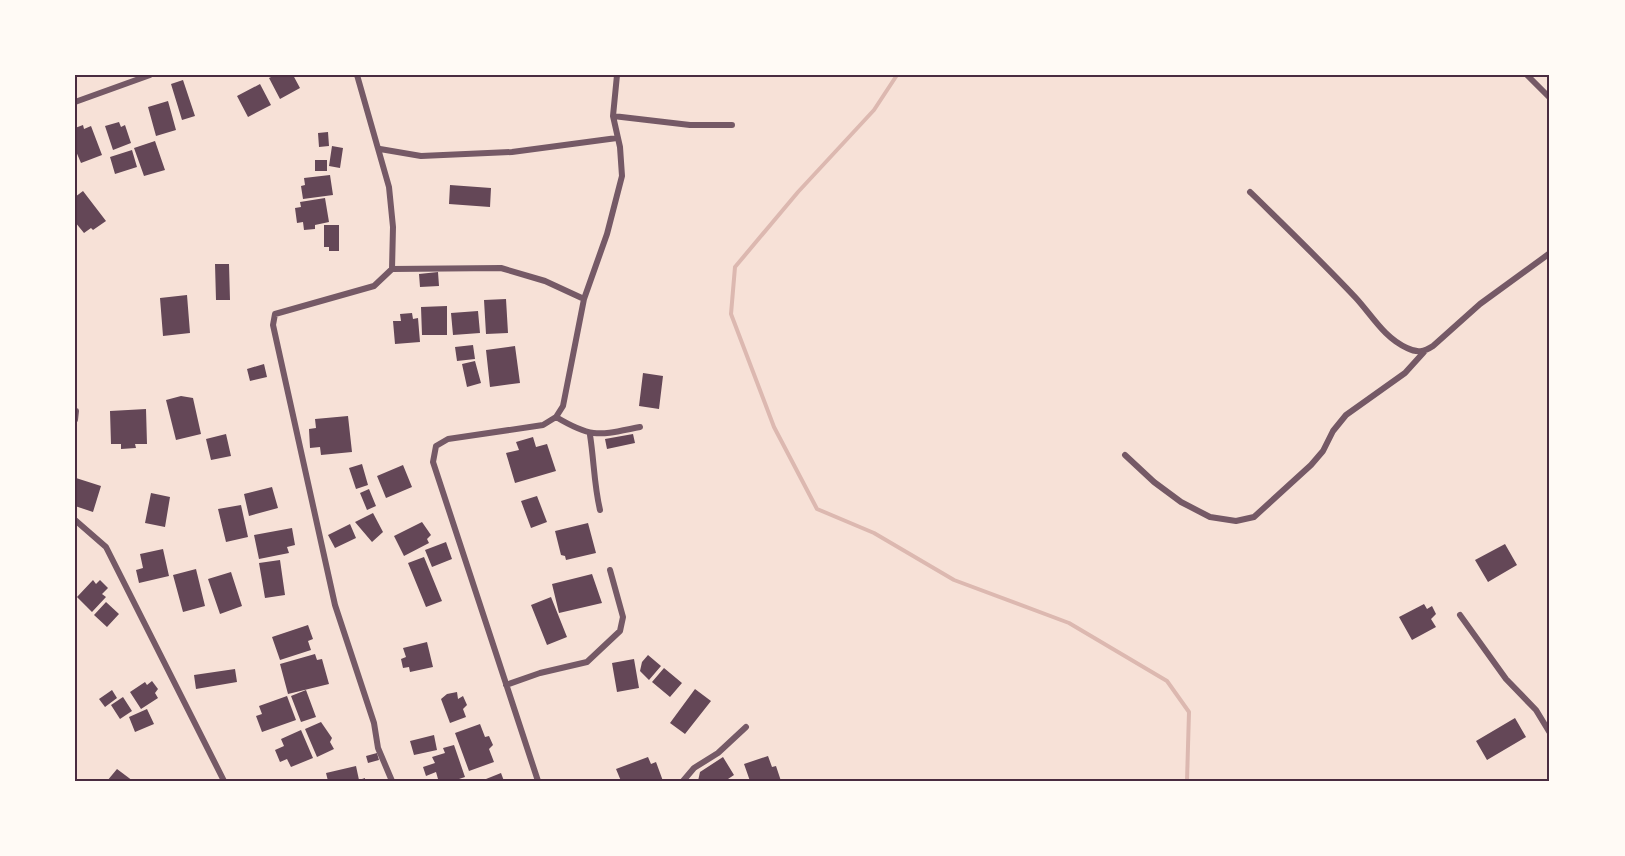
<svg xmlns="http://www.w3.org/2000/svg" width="1625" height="856" viewBox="0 0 1625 856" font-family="Commissioner,sans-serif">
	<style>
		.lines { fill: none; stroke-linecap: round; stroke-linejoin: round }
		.stream { stroke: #dcb8b0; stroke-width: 4 }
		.building { fill: #644757 }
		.minor { stroke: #755966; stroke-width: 6 }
		.neatline { fill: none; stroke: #4a2c40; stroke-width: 2 }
	</style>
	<rect width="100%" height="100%" fill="#f7e1d7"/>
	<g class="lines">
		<path class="stream" d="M897 75 874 110 798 192 735 267 731 314 774 427 817 509 874 533 954 580 1069 623 1167 681 1189 712 1187 781"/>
	</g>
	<path class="building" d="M275 75H293L300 88 280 99 269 78Z
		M183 80 195 116 182 120 171 84Z
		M260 84 271 105 248 117 237 96Z
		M168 101 176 130 156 136 148 107Z
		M119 122 121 127 125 125 131 143 113 150 105 126Z
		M83 125 84 129 91 126 102 155 81 163 75 149V128Z
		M328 132 329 146 319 147 318 133Z
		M155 141 165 170 144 176 134 148Z
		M332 146 343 148 340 168 329 166Z
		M132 150 137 167 115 174 110 157Z
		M315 160H327V171H315Z
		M330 175 333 195 303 199 301 186 305 185 304 178Z
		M450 185 491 188 490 207 449 204Z
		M83 191 106 221 93 230 91 228 84 233 75 222V197Z
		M325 198 329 222 315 225V229L304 230 303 222 297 223 295 208 301 207 300 202Z
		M324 225H339V251H329V247H324Z
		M215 264H229L230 300H216Z
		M438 272 439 286 420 287 419 274Z
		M187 295 190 333 163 336 160 298Z
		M506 299 508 333 486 334 484 300Z
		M447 306V335H422L421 307Z
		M478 311 480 333 453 335 451 313Z
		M412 313 413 319 418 318 420 342 395 344 393 321H401L400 314Z
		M473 345 475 359 457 361 455 347Z
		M515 346 520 383 490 387 486 350Z
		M475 361 481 383 467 387 462 364Z
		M264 364 267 377 250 381 247 369Z
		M643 373 663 376 659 409 639 406Z
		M181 396 193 398 201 434 176 440 166 400Z
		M146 409 147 444H135L136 448 121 449V444H111L110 411Z
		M348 416 352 452 321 455 320 447 310 448 309 429 316 428 315 419Z
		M226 434 231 456 211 460 206 439Z
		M633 434 635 443 607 449 605 439Z
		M533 437 536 447 547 444 556 471 515 483 506 453 519 450 516 442Z
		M362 464 368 485 356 489 349 468Z
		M403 465 412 487 386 498 377 476Z
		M76 478 101 486 93 512 75 506Z
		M272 487 278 508 249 516 244 494Z
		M369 489 376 506 367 510 360 493Z
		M151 493 170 497 165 527 145 523Z
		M537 496 547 522 531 528 521 501Z
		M241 505 248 537 226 542 218 509Z
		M373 513 383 532 372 542 355 522Z
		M422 522 431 535 427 539 429 543 404 556 394 536Z
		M588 523 596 553 566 560 565 556 561 555 555 531Z
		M350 524 356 538 335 548 328 535Z
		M292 528 295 545 287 547 289 553 259 559 254 535Z
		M446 542 452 559 432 567 425 550Z
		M1505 544 1517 565 1488 582 1475 560Z
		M163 549 169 576 139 583 136 570 143 568 140 554Z
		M424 557 442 601 426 607 408 563Z
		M280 560 285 595 265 598 259 563Z
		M196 569 205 606 183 612 173 575Z
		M231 572 242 606 220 614 208 579Z
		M592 574 602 603 559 613 552 584Z
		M93 580 96 584 100 580 108 588 102 594 106 597 92 612 77 597Z
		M551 597 567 637 547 645 531 605Z
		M106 602 119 614 107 627 94 615Z
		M1424 604 1427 609 1432 606 1436 614 1431 619 1436 627 1412 640 1399 617Z
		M308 625 313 639 308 641 311 650 280 660 272 637Z
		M427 642 433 667 410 672 409 667 403 668 401 659 406 657 403 648Z
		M315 654 317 660 322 659 329 684 288 694 280 664Z
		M648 655 661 666 649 680 640 671 642 662Z
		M634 659 639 688 617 692 612 663Z
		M664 668 682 683 670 697 652 682Z
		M235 669 237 682 196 689 194 675Z
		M152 681 158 689 155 693 158 698 141 709 130 692 145 682 147 685Z
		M695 689 711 701 685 734 670 723Z
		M112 690 117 698 105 707 99 699Z
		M306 690 316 717 301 722 291 696Z
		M457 692 458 699 463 696 467 705 463 709 466 717 450 723 441 699 447 694Z
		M287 696 296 720 262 732 256 716 262 714 259 706Z
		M123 697 132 711 120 719 111 705Z
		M147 709 154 724 135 732 129 717Z
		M1515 718 1526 737 1487 760 1476 741Z
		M321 722 332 738 330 742 334 749 317 757 305 729Z
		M480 724 485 737 489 736 493 745 489 749 494 762 469 771 455 733Z
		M301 730 313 758 291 767 287 759 280 762 275 750 284 746 281 739Z
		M434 735 437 750 414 755 410 741Z
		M454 745 465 777 453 781H433L438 779 436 772 426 776 423 767 435 763 432 757 445 753 443 748Z
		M377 753 379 760 368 763 366 756Z
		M768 756 772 767 776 766 781 781H750L744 764Z
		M648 757 651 764 656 762 663 781H621L616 769Z
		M723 757 734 775 725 781H698L700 772Z
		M356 766 359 780 365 778V781H328L326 773Z
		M117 769 133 781H107Z
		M501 773 504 781H481Z"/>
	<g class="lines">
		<path class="minor" d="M357 75 389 187 393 227 392 269
			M1527 75 1550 98
			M75 102 150 75
			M613 116 690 125H732
			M380 149 421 156 512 152 617 138
			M1250 192C1286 227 1321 261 1355 297 1371 314 1384 338 1407 348 1417 353 1424 352 1433 346L1480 304 1550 253
			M556 417C593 439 599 435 640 427
			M75 420 76 411
			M590 435C594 460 594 485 600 510
			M1125 455 1154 482 1181 502 1210 517 1236 521 1254 517 1311 465 1323 451 1333 431 1346 415 1405 373 1424 352
			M75 520 106 547 224 781
			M1460 615 1506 679 1536 710 1550 733
			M506 685 540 673 587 662 620 631 623 617 610 570
			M392 781 378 748 374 723 335 605 273 325 275 314 374 286 392 269 501 268 545 281 584 299
			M538 781 433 462 436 446 448 439 543 425 556 417 563 406 584 299 607 234 622 176 620 147 613 116 617 75
			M683 781 694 768 718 753 746 727"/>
	</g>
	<rect width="1625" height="856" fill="none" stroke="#fffaf5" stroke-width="153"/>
	<rect x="76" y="76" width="1472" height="704" class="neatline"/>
</svg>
